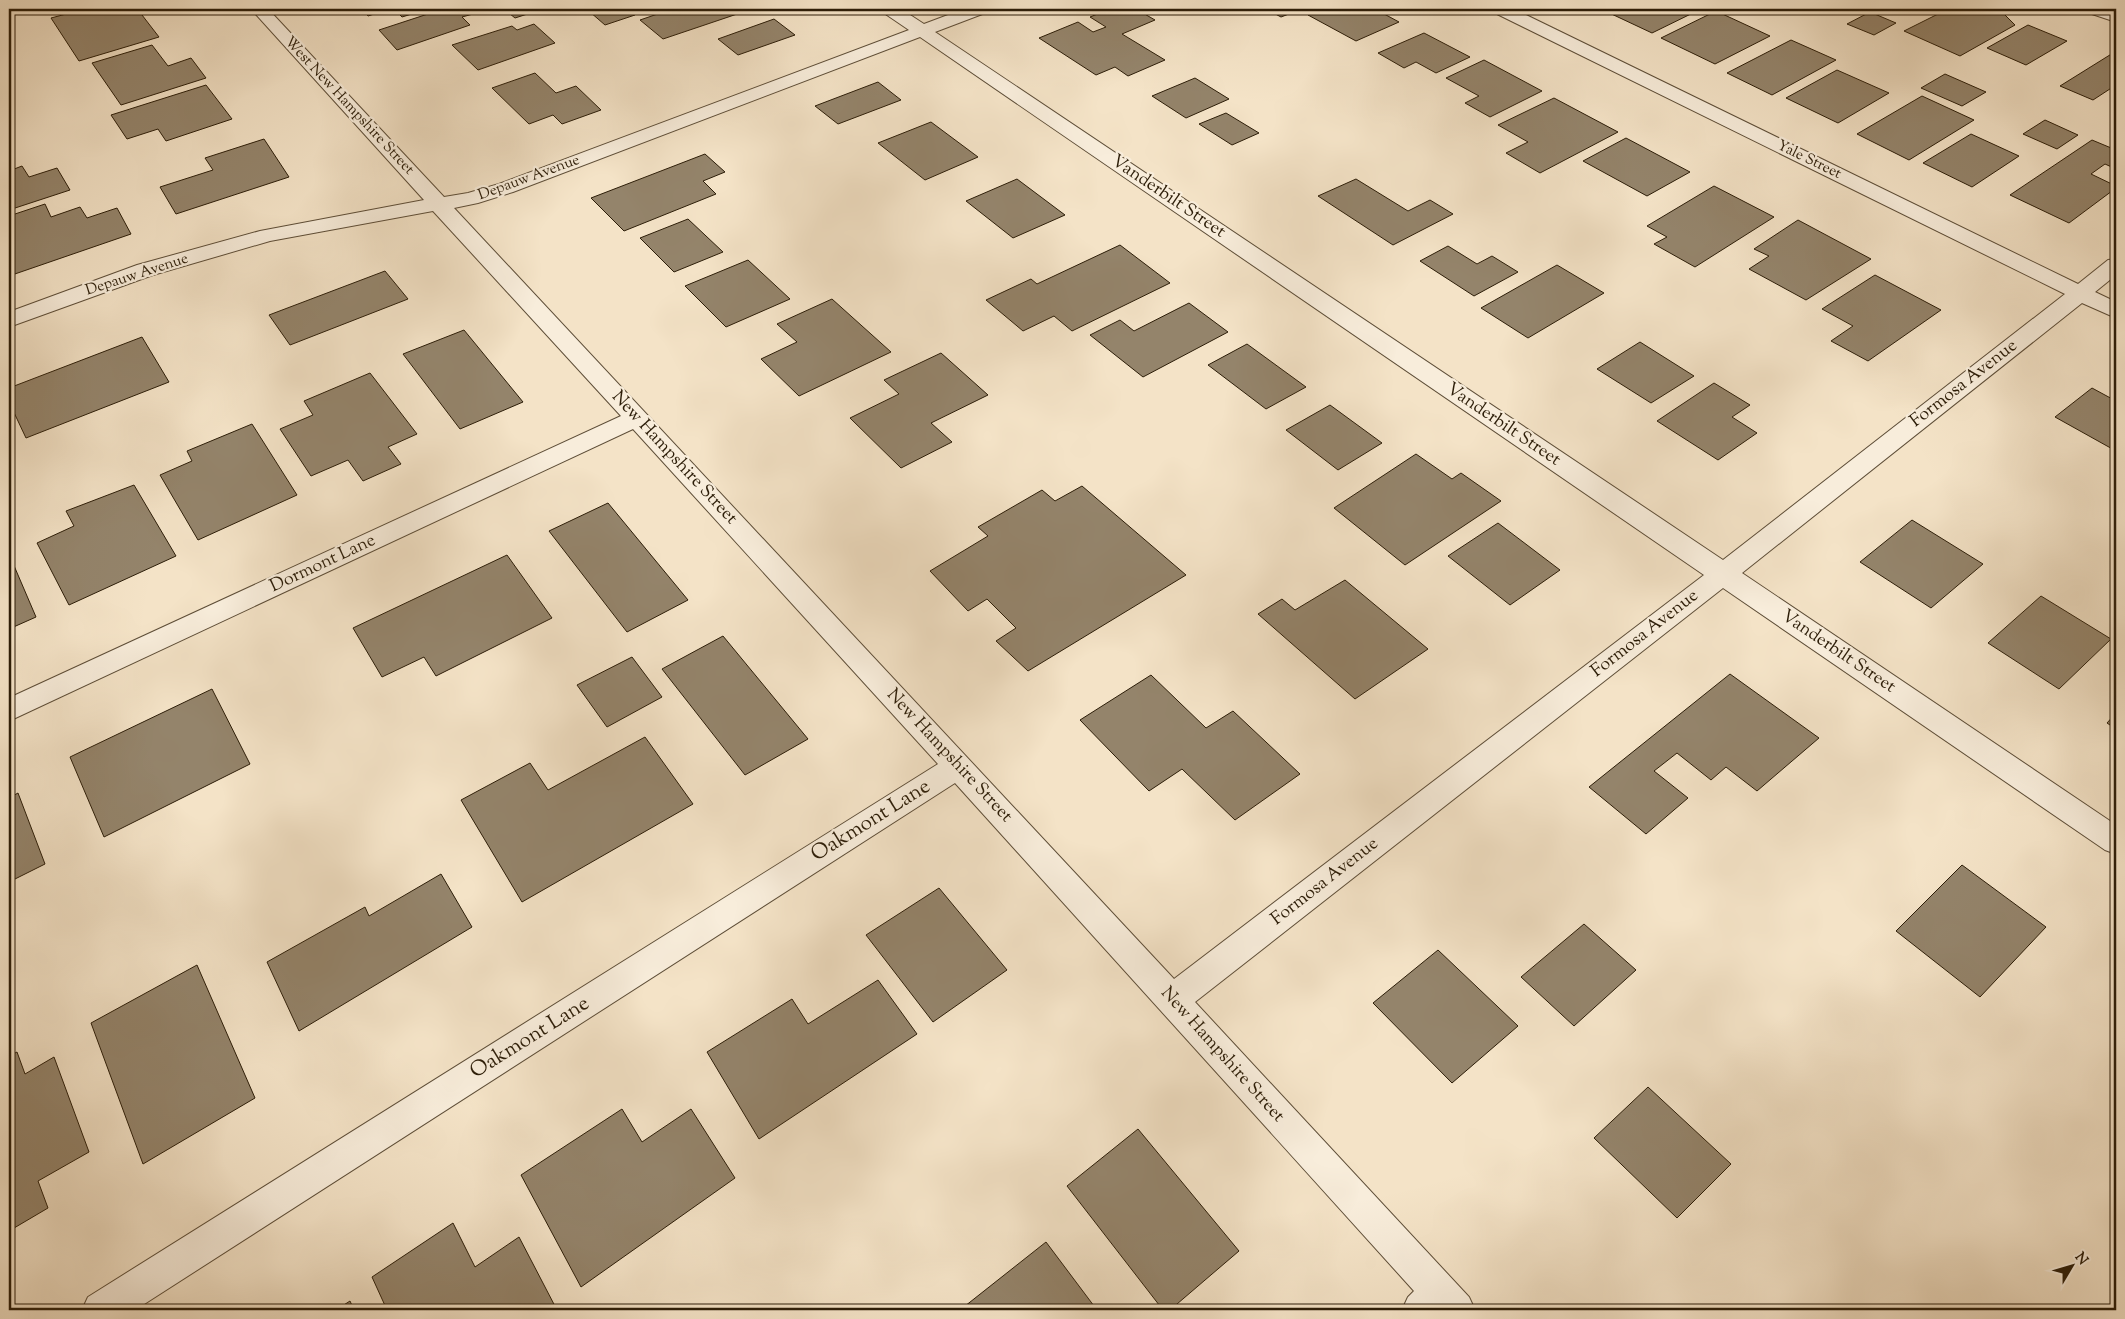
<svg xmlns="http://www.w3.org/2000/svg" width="2125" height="1319" viewBox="0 0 2125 1319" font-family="'Sorts Mill Goudy',serif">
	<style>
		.building { fill: #94846b; stroke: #2c1d08 }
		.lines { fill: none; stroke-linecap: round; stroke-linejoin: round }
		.minor-casing { stroke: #5e4e38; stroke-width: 2 }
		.minor { fill: #f8eddb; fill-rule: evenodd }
		.labels { text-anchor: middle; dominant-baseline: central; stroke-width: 4.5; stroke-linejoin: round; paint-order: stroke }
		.far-street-label { font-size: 15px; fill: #2c1d08; stroke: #f8eddb }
		.street-label { font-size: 18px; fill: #2c1d08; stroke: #f8eddb }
		.near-street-label { font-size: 21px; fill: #2c1d08; stroke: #f8eddb }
	</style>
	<rect width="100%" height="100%" fill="#f4e3c7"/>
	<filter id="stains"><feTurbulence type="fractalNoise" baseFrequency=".004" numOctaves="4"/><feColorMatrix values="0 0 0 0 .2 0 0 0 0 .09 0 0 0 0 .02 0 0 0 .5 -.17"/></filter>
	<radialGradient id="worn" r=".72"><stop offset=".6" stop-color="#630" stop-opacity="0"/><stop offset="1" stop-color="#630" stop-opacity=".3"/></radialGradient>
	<path class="building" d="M85 9H163L142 15 159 37 79 61 51 18Z
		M362 9H390L368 16Z
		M394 9H428L402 17Z
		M443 9H467L473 14 462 17 470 25 397 50 379 30Z
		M504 9H543L515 18Z
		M601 9H627L635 15 605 25 590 12Z
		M672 9H752L663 39 640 20Z
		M1110 9H1136L1155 20 1122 34 1165 60 1128 76 1115 67 1096 75 1039 38 1078 22 1093 32 1106 27 1090 17Z
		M1266 9H1302L1281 17Z
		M1322 9H1375L1399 22 1356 41 1308 15Z
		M1605 9H1701L1652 33 1603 10Z
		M1948 9H1999L2015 25 1960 56 1904 31Z
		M1716 11 1770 36 1715 64 1661 38Z
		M1870 12 1896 23 1874 35 1847 24Z
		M774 19 795 35 738 55 718 39Z
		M534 24 555 43 478 70 452 45 512 26 517 30Z
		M2028 25 2067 41 2026 65 1987 48Z
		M1424 33 1470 57 1436 73 1416 62 1404 68 1378 53Z
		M1791 40 1836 60 1772 95 1727 73Z
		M152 45 168 66 191 58 206 78 121 105 92 63Z
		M2113 53 2116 55V85L2093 100 2060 86Z
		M1484 60 1542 91 1490 117 1465 103 1479 96 1446 78Z
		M1837 70 1889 93 1838 123 1786 98Z
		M535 73 556 93 576 86 601 110 562 124 553 115 529 124 492 88Z
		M1945 74 1986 92 1962 106 1921 88Z
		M1195 78 1229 99 1186 118 1152 96Z
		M878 82 901 100 838 124 815 106Z
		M206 85 232 119 166 141 158 129 127 139 111 115Z
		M1922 96 1974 120 1909 160 1857 134Z
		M1554 98 1618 132 1540 173 1506 153 1528 142 1498 125Z
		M1226 113 1259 133 1232 145 1199 124Z
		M2045 120 2078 135 2057 149 2023 134Z
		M931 122 978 157 925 180 878 143Z
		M1971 134 2019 156 1972 187 1923 163Z
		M1626 138 1690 172 1647 196 1583 161Z
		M264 139 289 177 176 214 160 187 213 170 205 158Z
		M2092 140 2116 150V169L2105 164 2091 174 2116 186V188L2069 223 2010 195Z
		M705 154 725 172 703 181 716 194 624 231 591 198Z
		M22 166 29 177 57 168 70 190 9 210V171Z
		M1017 179 1065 215 1013 238 966 201Z
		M1356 179 1408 211 1430 200 1453 214 1393 245 1318 196Z
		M1714 186 1774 217 1695 267 1654 244 1667 237 1647 226Z
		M45 204 51 217 80 207 87 218 117 208 131 234 9 276V216Z
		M688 219 723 252 674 272 640 238Z
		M1798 220 1871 259 1806 300 1749 269 1769 256 1754 249Z
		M1120 245 1170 283 1072 331 1054 316 1023 331 986 300 1031 279 1037 284Z
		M1448 246 1477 264 1492 256 1518 272 1474 296 1420 261Z
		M748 260 790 299 726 327 685 286Z
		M1557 265 1604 293 1528 338 1481 308Z
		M385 271 408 299 290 345 269 315Z
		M1875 275 1941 310 1868 361 1831 341 1853 326 1822 309Z
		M832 299 891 352 799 396 761 359 797 342 777 324Z
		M1189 303 1228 332 1143 377 1090 335 1120 320 1134 331Z
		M464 330 523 402 460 429 403 354Z
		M142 337 169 382 26 438 9 402V388Z
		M1640 342 1694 376 1651 403 1597 369Z
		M1247 344 1306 387 1266 409 1208 365Z
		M941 353 988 395 931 423 952 442 901 468 850 418 899 394 884 380Z
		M370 373 417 434 388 447 401 464 363 481 348 460 311 476 280 429 313 415 304 401Z
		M1714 383 1750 405 1732 417 1757 433 1718 460 1657 421Z
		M2092 388 2116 401V451L2055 417Z
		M1330 405 1382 443 1338 470 1286 430Z
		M252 424 297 495 198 540 160 475 192 461 187 451Z
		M1416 454 1452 479 1461 473 1501 501 1405 565 1334 508Z
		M134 485 176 556 69 605 37 543 74 526 66 511Z
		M1082 486 1186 575 1028 671 996 641 1016 628 987 599 968 611 930 571 988 536 978 527 1042 490 1055 501Z
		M608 503 688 600 627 632 549 531Z
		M1912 520 1983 564 1931 608 1860 562Z
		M1498 523 1560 570 1510 605 1448 556Z
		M9 554 36 617 9 629Z
		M507 555 552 618 436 676 424 657 382 677 353 628Z
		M1345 580 1428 649 1355 699 1258 614 1282 599 1295 610Z
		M2041 596 2111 639 2059 689 1988 643Z
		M723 636 808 739 745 775 662 669Z
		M632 657 662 697 607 727 577 685Z
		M1730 674 1819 738 1757 791 1726 767 1711 780 1677 753 1654 771 1688 798 1646 834 1589 787Z
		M1151 675 1206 728 1233 711 1300 774 1235 820 1182 769 1149 791 1080 720Z
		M212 689 250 764 104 837 70 757Z
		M2116 713V729L2107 723Z
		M645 737 693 804 522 902 461 800 530 763 548 790Z
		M18 793 45 864 9 882V798Z
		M1962 865 2046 927 1980 997 1896 931Z
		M441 874 472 927 299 1031 267 962 365 907 369 916Z
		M939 888 1007 970 933 1022 866 935Z
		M1584 924 1636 970 1574 1026 1521 977Z
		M1438 950 1518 1026 1452 1083 1373 1003Z
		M197 965 255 1098 143 1164 91 1023Z
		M878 980 917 1034 759 1139 707 1052 792 999 808 1024Z
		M17 1052 25 1074 54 1057 89 1152 38 1181 48 1208 9 1231V1056Z
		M1648 1087 1731 1164 1677 1218 1594 1138Z
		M622 1109 642 1142 691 1109 735 1178 581 1287 521 1175Z
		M1138 1129 1239 1251 1170 1310H1163L1067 1186Z
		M453 1223 475 1267 519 1237 557 1310H387L372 1277Z
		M1046 1242 1097 1310H960Z
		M350 1301 354 1310H336Z"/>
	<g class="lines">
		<g class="minor-casing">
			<path id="minor" d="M251 9H268L444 197 468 193 499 184 909 30 884 13 882 9H901L924 24 964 9H987L985 13 935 32 1723 560 2065 294 1495 13 1493 9H1514L2078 284 2108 260 2116 259V275L2095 292 2116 302V318L2082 303 1742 573 2116 825V854L2105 850 1723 588 1195 1002 1469 1297 1475 1310H1402L1408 1297 1414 1291 955 783 135 1310H82L88 1297 938 764 633 429 9 721V698L621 416 433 211 270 241 153 275 9 327V312L137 265 260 231 424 200ZM920 37 1704 575 1174 979 454 208 478 203 513 192Z
				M2086 9H2110L2116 11V22L2089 13Z"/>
		</g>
		<use href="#minor" class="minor"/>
	</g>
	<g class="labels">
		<g class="far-street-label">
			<text transform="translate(349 106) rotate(47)">West New Hampshire Street</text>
			<text transform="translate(1809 160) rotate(26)">Yale Street</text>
			<text transform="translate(529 178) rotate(-20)">Depauw Avenue</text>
			<text transform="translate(137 275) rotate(-18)">Depauw Avenue</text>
		</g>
		<g class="street-label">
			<text transform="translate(1168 197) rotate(34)">Vanderbilt Street</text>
			<text transform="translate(1964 384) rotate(-38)">Formosa Avenue</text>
			<text transform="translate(1503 425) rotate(34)">Vanderbilt Street</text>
			<text transform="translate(674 458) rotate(47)">New Hampshire Street</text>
			<text transform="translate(323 564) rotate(-25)">Dormont Lane</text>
			<text transform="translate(1645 634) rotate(-38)">Formosa Avenue</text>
			<text transform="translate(1838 652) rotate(34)">Vanderbilt Street</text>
			<text transform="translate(949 756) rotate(47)">New Hampshire Street</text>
			<text transform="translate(1325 882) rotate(-38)">Formosa Avenue</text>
			<text transform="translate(1222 1055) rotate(48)">New Hampshire Street</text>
		</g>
		<g class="near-street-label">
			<text transform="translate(871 821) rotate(-32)">Oakmont Lane</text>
			<text transform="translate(530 1038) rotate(-32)">Oakmont Lane</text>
		</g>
	</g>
	<rect width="2125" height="1319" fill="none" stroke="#f4e3c7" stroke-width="30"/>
	<rect x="10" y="10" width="2105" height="1299" fill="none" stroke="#2c1d08" stroke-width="2.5"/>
	<rect x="15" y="15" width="2095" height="1289" fill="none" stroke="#2c1d08"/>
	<g transform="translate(2072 1266) rotate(52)" stroke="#f8eddb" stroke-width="4" paint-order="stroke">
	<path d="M0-4L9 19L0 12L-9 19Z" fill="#2c1d08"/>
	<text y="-8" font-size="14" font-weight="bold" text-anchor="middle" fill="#2c1d08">N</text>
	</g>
	<rect width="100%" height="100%" filter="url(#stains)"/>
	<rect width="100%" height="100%" fill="url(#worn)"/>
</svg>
